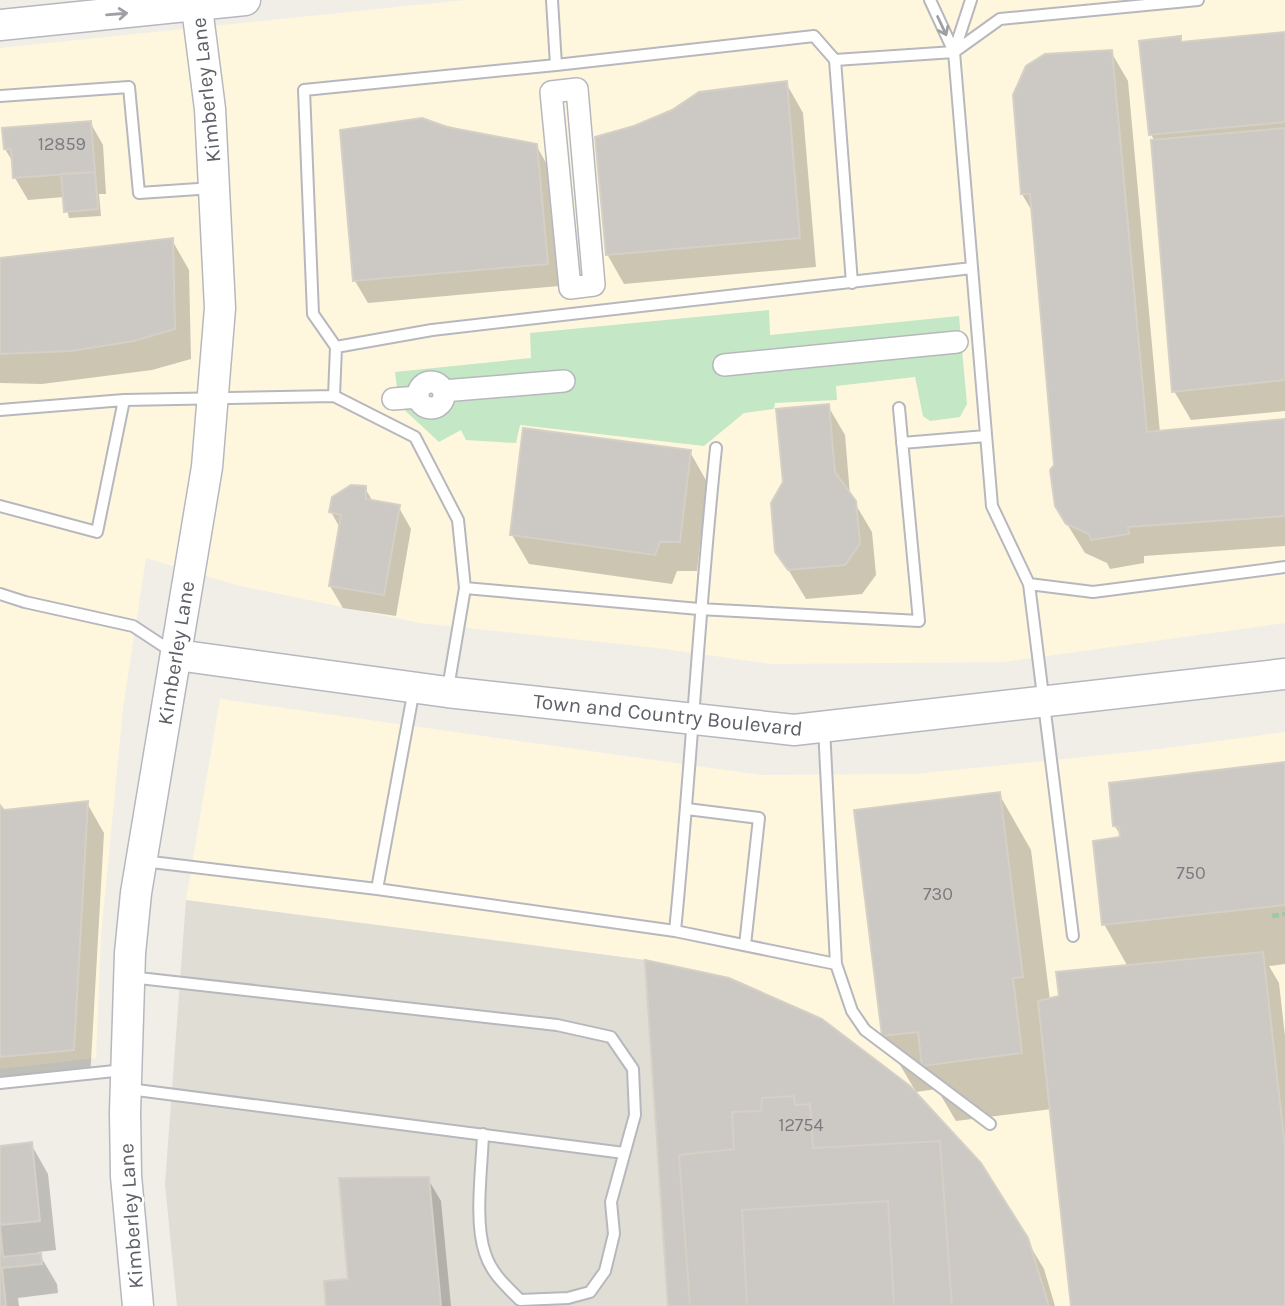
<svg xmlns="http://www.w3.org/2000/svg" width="1285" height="1306" viewBox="0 0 1285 1306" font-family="Karla,sans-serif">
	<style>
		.commercial { fill: #fef7de }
		.education { fill: #e0ddd5 }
		.green { fill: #c4e7c5 }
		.shadow { fill: #0003 }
		.building { fill: #ccc8c4; stroke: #d5d0c5; stroke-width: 2 }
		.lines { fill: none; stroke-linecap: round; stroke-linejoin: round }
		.lane-casing { stroke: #b7b8bd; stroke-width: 14 }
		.street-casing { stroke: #b7b8bd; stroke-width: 24 }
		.secondary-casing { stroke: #b5b8be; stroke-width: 33 }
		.path { stroke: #9dc8ab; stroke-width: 4.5; stroke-dasharray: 7 3.5; stroke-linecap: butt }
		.lane { stroke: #fff; stroke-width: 10 }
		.street { stroke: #fff; stroke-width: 21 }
		.secondary { stroke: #fff; stroke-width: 30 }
		.oneway { stroke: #9ea0a4 }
		.labels { text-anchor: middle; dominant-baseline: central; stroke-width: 5; stroke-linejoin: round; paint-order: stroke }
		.number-label { font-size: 18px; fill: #7a7b7e }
		.street-label { font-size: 21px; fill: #5e6167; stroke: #fff }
	</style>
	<rect width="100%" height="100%" fill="#f0eee7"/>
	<path class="commercial" d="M465 0H1285V623L1003 662 771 664 658 648 420 623 236 585 146 558 123 708 101 936 96 1058 0 1069V48Z
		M220 699 761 775 915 774 1152 750 1285 732V1306H1049L1028 1238 982 1163 910 1086 822 1019 729 978 645 960 186 900Z"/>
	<path class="education" d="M186 900 645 960 668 1306H177L165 1184Z"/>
	<path class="green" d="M769 310 770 335 959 316 967 404 960 417 930 421 923 416 915 377 836 386 837 400 775 403 774 409 744 413 704 446 520 425 516 443 466 440 461 430 439 442 399 405 395 372 531 358 530 333Z"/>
	<path class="shadow" d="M1285 34V411L1191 420 1174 391 1155 142 1151 134 1180 38 1183 44Z
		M1111 52 1128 81 1160 433 1285 420V546L1144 556V563L1110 569 1107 563 1085 553 1056 506V465L1033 213 1022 194Z
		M786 83 803 113 816 267 624 284 607 254 634 128Z
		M422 119 484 136 536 145 549 168 559 286 368 303 355 281Z
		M90 122 103 145 106 194H99L101 216 69 218 64 197 28 200 15 178 14 164 5 149Z
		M172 240 189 270 191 359 152 370 42 384 0 383V260Z
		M828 406 845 435 850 495 872 532 876 575 862 594 806 599 777 551Z
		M690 452 707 482 697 571H677L672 584 529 564 512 535Z
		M365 488 373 502 398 506 411 529 396 616 343 608 330 586 340 528 331 512Z
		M1285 764V964L1269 966 1279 983 1285 1036V1306H1073L1052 1109 956 1121 937 1089 916 1092 883 1036 999 794 1031 850 1050 1000 1128 967 1104 924 1122 838 1115 826Z
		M87 803 104 833 90 1079 0 1088V808L3 812Z
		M31 1144 48 1174 56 1250 38 1252 57 1284 58 1293 18 1298 19 1306H0V1148Z
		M428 1179 441 1201 451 1306H328Z
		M1026 1239 1044 1269 1055 1306H670Z"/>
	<path class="building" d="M1285 32V122L1149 135 1139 41 1181 36V42Z
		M1112 50 1147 432 1285 419V516L1128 527 1129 534 1091 540 1089 534 1066 524 1055 506 1050 470 1054 465 1030 194H1021L1013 95 1026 66 1045 54Z
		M787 81 800 238 606 255 595 137 634 126 672 110 699 92Z
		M422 118 447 127 537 144 548 264 353 281 340 130Z
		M91 121 95 172 13 178 11 149H4L2 128Z
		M1285 128V380L1172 392 1151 140Z
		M95 172 98 209 64 212 61 174Z
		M173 238 175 329 134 341 71 351 0 354V258Z
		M829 404 835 472 856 501 860 544 845 565 788 570 775 552 771 503 783 482 776 409Z
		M523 428 691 450 680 542H660L655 555 510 535Z
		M351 485 366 486V499L400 505 384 595 329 586 341 515 329 512 332 497Z
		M1285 762V905L1102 925 1093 841 1120 837 1119 827 1113 826 1109 783Z
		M1000 792 1023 977 1013 978 1022 1053 922 1066 918 1032 882 1036 854 810Z
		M88 801 74 1050 0 1057V805L4 810Z
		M1263 952 1285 1147V1306H1071L1038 1001 1059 996 1056 972Z
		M645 960 729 978 822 1019 910 1086 981 1163 1028 1238 1049 1306H668Z
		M794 1096 795 1105 810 1104 813 1148 940 1141 952 1306H894L888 1201 742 1210 747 1306H690L679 1155 734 1149 732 1112 761 1111 762 1098Z
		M32 1142 40 1221 0 1225V1146Z
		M429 1177 441 1306H326L324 1281 348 1279 339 1178Z
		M0 1226 3 1257 41 1253 42 1264 2 1268 6 1306H0Z"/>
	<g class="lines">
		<g class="lane-casing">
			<path id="lane" d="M930 0 954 52 992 506 1029 584 1073 936
				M954 52 971 0
				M835 60 852 283
				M556 65 814 36 835 60 954 52 1000 19 1198 0
				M0 96 129 87 139 193 213 188
				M336 347 432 330 972 268
				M334 396 415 437 458 520 465 588 448 688
				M0 410 124 400
				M902 443 986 436
				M0 506 97 532 124 400 334 396 336 347 313 314 304 90 556 65 552 0
				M1029 584 1093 592 1285 567
				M465 588 699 609 919 621 899 408
				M0 594 25 602 133 626 174 653
				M824 728 836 964 852 1011 865 1030 990 1124
				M687 809 759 818 745 945
				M143 861 377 889 675 931 836 964
				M377 889 414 689
				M675 931C691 770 699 609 716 448
				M130 977 557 1025 611 1037 633 1069 635 1115 611 1202 614 1234 605 1271 590 1292 568 1298 520 1300C506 1286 491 1273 485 1253 474 1222 482 1168 483 1134
				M0 1083 124 1070
				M129 1089 624 1153"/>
		</g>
		<g class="street-casing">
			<path id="street" d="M577 89 594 285 570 288 551 92Z
				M724 365 957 342
				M418 395a13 13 0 1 1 26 0a13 13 0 1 1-26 0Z
				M443 391 564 381
				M393 399 418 397"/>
		</g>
		<g class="secondary-casing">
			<path id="secondary" d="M0 25 245 0
				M177 655 447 692 794 730 1285 674
				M138 1306 126 1176 125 1112 130 953 136 893 207 467 220 308 210 109 196 0"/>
		</g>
		<path class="path" d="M1272 916 1285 914"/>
		<use href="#lane" class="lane"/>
		<use href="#street" class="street"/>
		<use href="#secondary" class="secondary"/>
	</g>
	<defs><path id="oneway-shaft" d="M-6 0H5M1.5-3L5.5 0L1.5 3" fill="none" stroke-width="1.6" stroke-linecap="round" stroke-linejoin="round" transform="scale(1.75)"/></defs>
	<g class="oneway">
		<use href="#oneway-shaft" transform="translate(117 14) rotate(-5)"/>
		<use href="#oneway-shaft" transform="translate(942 26) rotate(65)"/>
	</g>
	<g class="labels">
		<g class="number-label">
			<text x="62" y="144">12859</text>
			<text x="1191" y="873">750</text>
			<text x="938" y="894">730</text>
			<text x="801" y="1125">12754</text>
		</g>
		<g class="street-label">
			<text transform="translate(206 90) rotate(-96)">Kimberley Lane</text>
			<text transform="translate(176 653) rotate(-81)">Kimberley Lane</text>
			<text transform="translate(668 715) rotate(6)">Town and Country Boulevard</text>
			<text transform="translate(131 1216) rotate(-94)">Kimberley Lane</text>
		</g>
	</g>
</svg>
